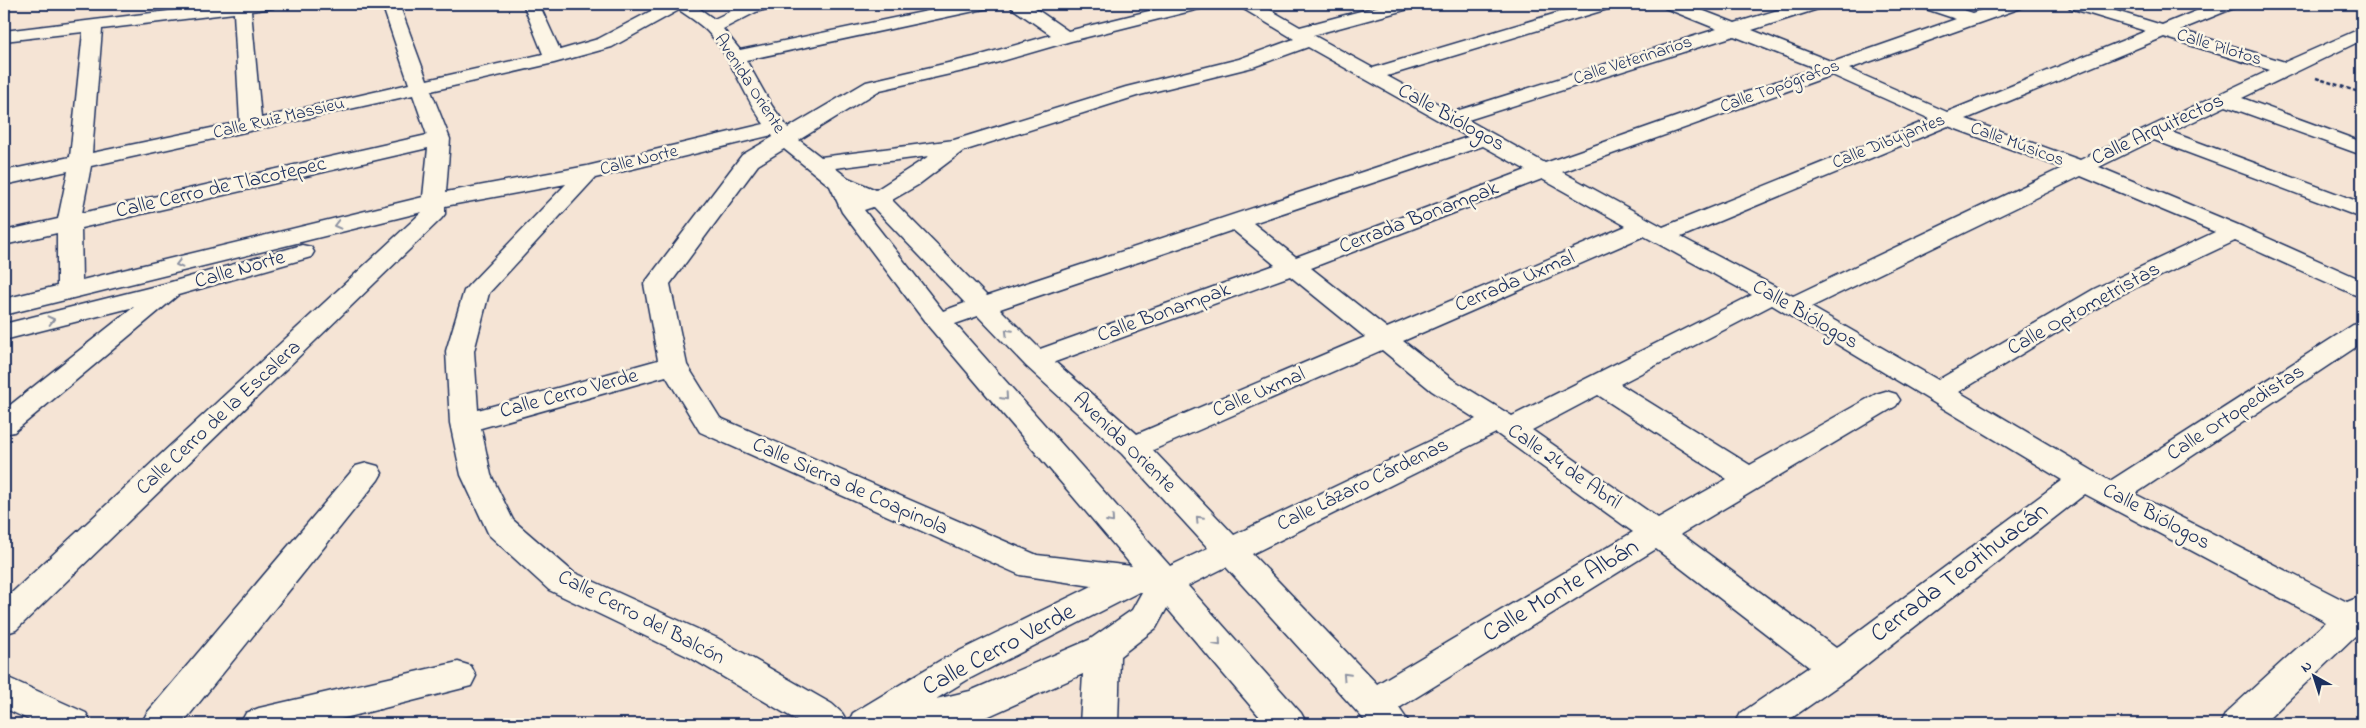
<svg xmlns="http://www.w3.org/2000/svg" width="2366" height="728" viewBox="0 0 2366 728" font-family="'Indie Flower',sans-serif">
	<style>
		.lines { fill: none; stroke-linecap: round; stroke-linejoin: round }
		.minor-casing { stroke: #1b2f5e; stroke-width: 3 }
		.path { stroke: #1b2f5e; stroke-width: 2.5; stroke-dasharray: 4 2.5; stroke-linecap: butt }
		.minor { fill: #fcf5e5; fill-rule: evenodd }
		.oneway { stroke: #8c92a2 }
		.labels { text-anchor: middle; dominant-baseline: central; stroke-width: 5; stroke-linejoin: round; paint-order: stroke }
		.far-street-label { font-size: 18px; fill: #1b2f5e; stroke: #fcf5e5 }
		.street-label { font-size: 21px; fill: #1b2f5e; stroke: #fcf5e5 }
		.near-street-label { font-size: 25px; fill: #1b2f5e; stroke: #fcf5e5 }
	</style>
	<rect width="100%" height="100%" fill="#f5e4d5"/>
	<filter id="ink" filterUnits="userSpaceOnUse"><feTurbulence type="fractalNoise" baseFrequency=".02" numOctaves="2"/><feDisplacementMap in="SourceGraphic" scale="10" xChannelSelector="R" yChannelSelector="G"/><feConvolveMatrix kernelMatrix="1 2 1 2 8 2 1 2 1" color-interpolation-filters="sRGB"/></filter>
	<g filter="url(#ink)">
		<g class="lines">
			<g class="minor-casing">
				<path id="minor" d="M226 4H276L273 8 251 11 261 118 409 84 382 4H399L427 80 543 54 523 4H539L560 50 598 39 664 4H693L714 19 746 4H772L770 8 756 12 723 29 740 50 961 4H993L990 8 984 9 746 60 772 106 788 128 866 82 974 57 1051 35 1012 8 1010 4H1029L1068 31 1177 4H1206L1203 8 1071 41 985 66 880 90 799 140 821 157 954 140 1126 87 1239 59 1294 39 1242 8 1240 4H1260L1300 27 1387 4H1414L1412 8 1313 35 1373 68 1587 4H1614L1611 8 1387 76 1453 112 1717 29 1665 8 1663 4H1686L1735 23 1798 4H1823L1821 8 1752 30 1833 62 1956 19 1923 8 1921 4H1945L1973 13 1999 4H2023L2021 8 1849 69 1947 112 2146 31 2070 8 2068 4H2093L2162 25 2213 4H2236L2234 8 2180 30 2285 62 2362 28V40L2242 98 2362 142V155L2226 106 2171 132 2362 203V218L2154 140 2099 167 2243 227 2362 280V297L2353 294 2235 241 2112 299 1959 392 2110 481 2353 325 2362 323V343L2135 494 2347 602 2362 596V638L2355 636 2263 724H2220L2226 713 2326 622 2085 494 1849 678 1783 724H1735L1741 713 1809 667 1656 549 1399 708 1410 724H1368L1226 567 1188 586 1301 713 1307 724H1266L1167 608 1156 628 1120 656 1118 724H1080L1083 674 989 716 959 724H803L691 658 549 590 489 535 461 475 450 423 446 351 464 291 468 286 566 184 445 206V214L441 219 16 630 4 634V600L422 212 4 315V299L57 286V233L4 245V231L58 219 68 171 4 185V171L70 157 83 32 4 41V31ZM679 10C688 16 699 23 707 31 732 57 743 95 764 124L587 166 446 192 450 139 431 91 554 63 612 47ZM234 13 240 122 92 153 102 29ZM1734 36 1815 68 1545 163 1468 120ZM2164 37 2270 70 2080 160 1966 119ZM1308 47 1468 137 987 296 892 200 918 185 963 151 1140 95 1253 67ZM1832 75 1930 119 1663 227 1562 172ZM413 95 427 135 82 213 91 166ZM1948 126 2062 168 1793 296 1681 237ZM772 135 773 137 742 155 644 284 658 360 478 410 474 351 489 293 595 178ZM1483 146 1526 170 1296 257 1253 223ZM428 148 423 197 82 280 81 228ZM784 149 830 186 842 212 929 327 1132 566 1037 555 720 418 687 365 670 284 758 165ZM929 156 876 190 848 178 835 168ZM2081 176 2215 232 2094 289 1938 380 1811 307ZM1542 179 1626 226 1387 328 1311 268ZM873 207 965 303 943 311 864 210ZM1233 230 1275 265 1040 349 1000 309ZM1644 236 1752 295 1512 416 1452 379 1403 341ZM1290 276 1365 337 1137 434 1055 362ZM1772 305 2062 480 1836 648 1681 534 1896 406 1900 400 1896 394 1886 391 1876 394 1750 465 1620 384ZM978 316 1026 366 1122 454 1208 548 1170 566 955 324ZM1382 350 1432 391 1476 419 1234 535 1153 450ZM666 376 700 432 1020 575 1092 586 941 660 853 713 848 723 842 713 832 704 717 638 573 572 513 520 491 475 481 428ZM1598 395 1727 479 1658 518 1532 430ZM1496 433 1633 532 1377 684 1252 554ZM1139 592H1142L1132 610 1089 640 970 691 936 699 967 680Z
					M302 245 311 247 314 252 311 257 178 295 14 432 4 434V410L134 307 4 340V324L164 284Z
					M367 463 378 466 382 473 378 480 182 724H141L147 713 356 466Z
					M458 662 471 666 476 676 471 686 321 724H240L246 713 259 708Z
					M4 676 86 713 92 724H38L4 708Z"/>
			</g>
			<path class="path" d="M2316 78 2362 93"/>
			<use href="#minor" class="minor"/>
		</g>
		<defs><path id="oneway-chevron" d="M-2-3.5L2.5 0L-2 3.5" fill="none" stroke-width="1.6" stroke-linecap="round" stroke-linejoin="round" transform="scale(1.25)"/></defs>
		<g class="oneway">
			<use href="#oneway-chevron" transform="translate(337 225) rotate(166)"/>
			<use href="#oneway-chevron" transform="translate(179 264) rotate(166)"/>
			<use href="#oneway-chevron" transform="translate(51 320) rotate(-14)"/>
			<use href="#oneway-chevron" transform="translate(1008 332) rotate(-135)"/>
			<use href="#oneway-chevron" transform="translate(1005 397) rotate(49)"/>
			<use href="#oneway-chevron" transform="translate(1199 519) rotate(-133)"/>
			<use href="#oneway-chevron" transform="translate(1111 520) rotate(49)"/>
			<use href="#oneway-chevron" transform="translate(1218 643) rotate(49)"/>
			<use href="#oneway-chevron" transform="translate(1346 676) rotate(-133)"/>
		</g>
	</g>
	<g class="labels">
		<g class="far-street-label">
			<text transform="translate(2219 48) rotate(17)">Calle Pilotos</text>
			<text transform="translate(1633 61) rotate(-18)">Calle Veterinarios</text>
			<text transform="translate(749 84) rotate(57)">Avenida Oriente</text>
			<text transform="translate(1780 87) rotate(-20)">Calle Topógrafos</text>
			<text transform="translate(279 119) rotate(-13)">Calle Ruiz Massieu</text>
			<text transform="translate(1889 142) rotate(-22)">Calle Dibujantes</text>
			<text transform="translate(2017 145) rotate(20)">Calle Músicos</text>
			<text transform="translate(639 161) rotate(-14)">Calle Norte</text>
		</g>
		<g class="street-label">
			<text transform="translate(1451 118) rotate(29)">Calle Biólogos</text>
			<text transform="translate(2158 130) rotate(-25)">Calle Arquitectos</text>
			<text transform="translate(221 188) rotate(-13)">Calle Cerro de Tlacotepec</text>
			<text transform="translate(1419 218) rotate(-21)">Cerrada Bonampak</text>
			<text transform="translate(240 270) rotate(-16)">Calle Norte</text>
			<text transform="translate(1515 282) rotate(-23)">Cerrada Uxmal</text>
			<text transform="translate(2084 309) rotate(-29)">Calle Optometristas</text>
			<text transform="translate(1164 313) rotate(-20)">Calle Bonampak</text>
			<text transform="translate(1805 315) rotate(30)">Calle Biólogos</text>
			<text transform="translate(1259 393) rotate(-23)">Calle Uxmal</text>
			<text transform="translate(569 394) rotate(-15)">Calle Cerro Verde</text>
			<text transform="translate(2236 413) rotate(-33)">Calle Ortopedistas</text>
			<text transform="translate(219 418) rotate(-43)">Calle Cerro de la Escalera</text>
			<text transform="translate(1124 443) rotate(44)">Avenida Oriente</text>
			<text transform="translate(1564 467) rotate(35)">Calle 24 de Abril</text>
			<text transform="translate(1363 485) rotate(-26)">Calle Lázaro Cárdenas</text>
			<text transform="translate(850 487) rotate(24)">Calle Sierra de Coapinola</text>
			<text transform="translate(2156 517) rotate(28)">Calle Biólogos</text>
			<text transform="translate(641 618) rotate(27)">Calle Cerro del Balcón</text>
		</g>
		<g class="near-street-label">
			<text transform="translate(1960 573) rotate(-37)">Cerrada Teotihuacán</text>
			<text transform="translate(1561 591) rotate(-31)">Calle Monte Albán</text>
			<text transform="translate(999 650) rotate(-28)">Calle Cerro Verde</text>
		</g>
	</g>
	<rect width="2366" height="728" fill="none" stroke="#fcf5e5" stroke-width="20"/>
	<rect x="10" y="10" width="2346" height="708" fill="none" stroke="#1b2f5e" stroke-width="2" filter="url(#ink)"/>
	<g transform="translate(2314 676) rotate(321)" stroke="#fcf5e5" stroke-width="4" paint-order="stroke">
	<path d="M0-4L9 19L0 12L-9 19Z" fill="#1b2f5e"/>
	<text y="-8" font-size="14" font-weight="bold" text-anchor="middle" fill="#1b2f5e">N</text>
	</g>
</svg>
